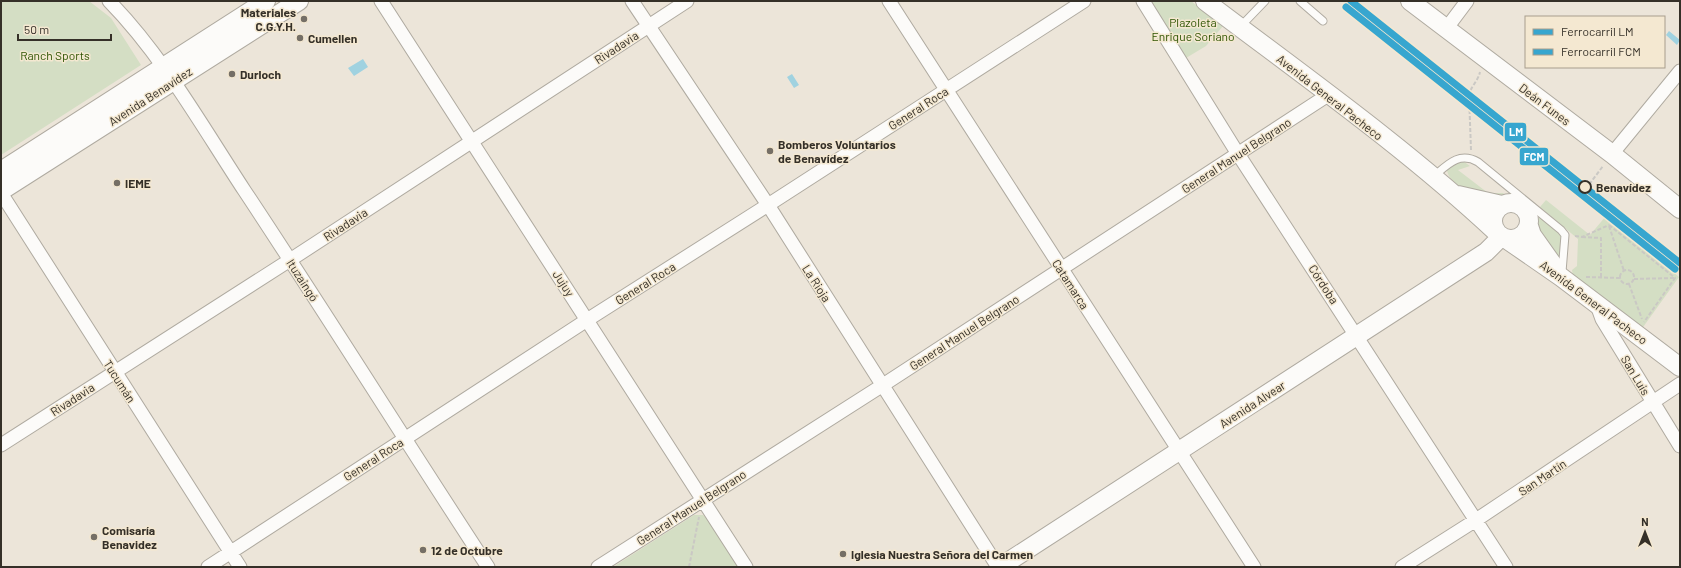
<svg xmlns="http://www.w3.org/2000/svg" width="1681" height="568" viewBox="0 0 1681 568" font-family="Barlow,sans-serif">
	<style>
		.green { fill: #d4dec4 }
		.water { fill: #a0d2e0 }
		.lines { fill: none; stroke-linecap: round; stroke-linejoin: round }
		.lane-casing { stroke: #afaaa0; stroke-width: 9 }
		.street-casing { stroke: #afaaa0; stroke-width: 15 }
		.secondary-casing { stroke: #afaaa0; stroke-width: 20 }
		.path { stroke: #cac8c4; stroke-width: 2; stroke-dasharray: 4 2; stroke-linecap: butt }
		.lane { stroke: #fcfbf9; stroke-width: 7 }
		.street { stroke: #fcfbf9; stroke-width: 13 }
		.secondary { stroke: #fcfbf9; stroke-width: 18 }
		.rail-1-casing { stroke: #f4e8d1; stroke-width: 10 }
		.rail-2-casing { stroke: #f4e8d1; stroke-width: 10 }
		.rail-1 { stroke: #37a6cf; stroke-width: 7 }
		.rail-2 { stroke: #37a6cf; stroke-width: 7 }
		.poi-dot { fill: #756f66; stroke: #f4e8d1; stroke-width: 1.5 }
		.stop-dot { fill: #f4e8d1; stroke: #353028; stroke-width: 2 }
		.labels { text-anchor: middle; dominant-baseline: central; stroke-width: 3; stroke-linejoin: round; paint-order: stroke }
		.poi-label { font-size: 12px; font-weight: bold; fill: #353028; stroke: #f4e8d1; text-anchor: start }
		.park-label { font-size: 12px; fill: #2d5300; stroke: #f4e8d1 }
		.street-label { font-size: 12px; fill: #353028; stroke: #f4e8d1 }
		.stop-label { font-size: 12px; font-weight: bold; fill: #353028; stroke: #f4e8d1; text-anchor: start }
		.line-badge { stroke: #f4e8d1; stroke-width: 1.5 }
		.badge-label { font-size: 11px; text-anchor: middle; font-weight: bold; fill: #fff }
	</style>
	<rect width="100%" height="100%" fill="#ece5d9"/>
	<path class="green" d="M1 1H89L111 18 141 65 1 155Z
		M1150 1H1191L1223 26 1206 46 1186 58Z
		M1463 161 1470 166 1458 170 1488 193H1503L1509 198C1488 199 1474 199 1458 185 1452 180 1448 177 1447 170L1450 166Z
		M1546 200 1590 235 1606 216 1679 277 1641 330 1573 276 1572 270 1577 266 1578 239 1540 207Z
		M1541 217 1561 234 1560 259 1537 235V219Z
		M694 515H703L708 519 739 567H613Z"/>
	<path class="water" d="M1669 31 1680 40 1677 45 1666 35Z
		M363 59 368 67 354 76 348 68Z
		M792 74 799 85 794 88 787 77Z"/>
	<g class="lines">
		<g class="lane-casing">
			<path id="lane" d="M1300 1 1323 21
				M1240 27 1265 1
				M1433 177C1447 165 1459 151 1478 162L1561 230 1565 235 1562 272"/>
		</g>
		<g class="street-casing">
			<path id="street" d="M109 1C162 55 202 126 244 190 327 315 406 442 488 567
				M381 1 746 567
				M632 1 768 205 998 567
				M889 1 1254 567
				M1143 1 1238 154 1506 567
				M1446 29 1467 1
				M1612 154 1680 71
				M1 193 240 567
				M1597 305 1602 319 1680 446
				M1 445 290 260 687 1
				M208 567 587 320 768 205 1084 1
				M598 567 883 385 1328 95
				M1402 567 1476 520 1680 384"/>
		</g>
		<g class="secondary-casing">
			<path id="secondary" d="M1205 1C1304 76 1406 148 1496 232
				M1410 1 1612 154 1680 209
				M1 171 266 1
				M1 191 299 1
				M1458 195 1502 205
				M1493 221a18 18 0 1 1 36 0a18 18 0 1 1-36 0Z
				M1529 226 1532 235 1554 266
				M1506 239 1561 277 1680 367
				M1000 567 1486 252 1501 237"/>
		</g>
		<path class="path" d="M1471 150 1469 95C1471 86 1478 81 1480 72
			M1582 194 1603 166
			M1609 225 1675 278 1644 322
			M1609 226 1624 271
			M1575 236 1582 237 1609 225
			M1582 237 1601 238V278
			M1620 277a7 7 0 1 1 14 0a7 7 0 1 1-14 0Z
			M1586 277 1620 278
			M1634 279 1675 278
			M1629 284 1642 319
			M689 567 699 517"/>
		<use href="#lane" class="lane"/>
		<use href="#street" class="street"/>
		<use href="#secondary" class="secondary"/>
		<g class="rail-1-casing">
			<path id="rail-1" d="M1351 1 1680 263"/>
		</g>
		<g class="rail-2-casing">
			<path id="rail-2" d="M1346 7 1675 269"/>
		</g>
		<use href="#rail-1" class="rail-1"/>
		<use href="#rail-2" class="rail-2"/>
	</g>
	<g class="poi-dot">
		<circle cx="304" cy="19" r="4"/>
		<circle cx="300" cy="38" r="4"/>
		<circle cx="232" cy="74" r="4"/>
		<circle cx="770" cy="151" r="4"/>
		<circle cx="117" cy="183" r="4"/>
		<circle cx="94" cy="537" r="4"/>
		<circle cx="423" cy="550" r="4"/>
		<circle cx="843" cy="554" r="4"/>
	</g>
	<circle class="stop-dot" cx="1585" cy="187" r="6"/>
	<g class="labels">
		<g class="poi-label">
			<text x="296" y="12" text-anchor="end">Materiales<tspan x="296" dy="14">C.G.Y.H.</tspan></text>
			<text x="308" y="38">Cumellen</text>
			<text x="240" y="74">Durloch</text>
			<text x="778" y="144">Bomberos Voluntarios<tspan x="778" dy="14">de Benavídez</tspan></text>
			<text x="125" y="183">IEME</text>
			<text x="102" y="530">Comisaría<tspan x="102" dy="14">Benavidez</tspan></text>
			<text x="431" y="550">12 de Octubre</text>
			<text x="851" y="554">Iglesia Nuestra Señora del Carmen</text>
		</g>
		<g class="park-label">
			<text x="1193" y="22">Plazoleta<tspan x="1193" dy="14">Enrique Soriano</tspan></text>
			<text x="55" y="55">Ranch Sports</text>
		</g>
		<g class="street-label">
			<text transform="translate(616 47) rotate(-33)">Rivadavia</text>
			<text transform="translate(150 96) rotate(-33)">Avenida Benavídez</text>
			<text transform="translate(1330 97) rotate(38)">Avenida General Pacheco</text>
			<text transform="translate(1545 104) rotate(37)">Deán Funes</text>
			<text transform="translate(918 108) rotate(-33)">General Roca</text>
			<text transform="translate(1236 155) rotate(-33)">General Manuel Belgrano</text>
			<text transform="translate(345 224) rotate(-33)">Rivadavia</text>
			<text transform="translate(303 280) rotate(57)">Ituzaingó</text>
			<text transform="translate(564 283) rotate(57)">Jujuy</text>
			<text transform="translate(645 283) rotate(-32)">General Roca</text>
			<text transform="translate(817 283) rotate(57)">La Rioja</text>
			<text transform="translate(1071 284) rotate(57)">Catamarca</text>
			<text transform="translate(1324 284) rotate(57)">Córdoba</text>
			<text transform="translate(1594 302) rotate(37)">Avenida General Pacheco</text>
			<text transform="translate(964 332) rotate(-33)">General Manuel Belgrano</text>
			<text transform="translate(1636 375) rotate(59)">San Luis</text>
			<text transform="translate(120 381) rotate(57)">Tucumán</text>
			<text transform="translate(72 399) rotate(-33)">Rivadavia</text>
			<text transform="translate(1252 404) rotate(-33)">Avenida Alvear</text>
			<text transform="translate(373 459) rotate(-33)">General Roca</text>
			<text transform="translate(1542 477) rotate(-34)">San Martín</text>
			<text transform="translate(691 507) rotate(-33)">General Manuel Belgrano</text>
		</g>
		<g class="stop-label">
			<text x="1596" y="187">Benavídez</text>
		</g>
	</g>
	<g class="line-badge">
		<rect x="1504" y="122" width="23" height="20" rx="4" fill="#37a6cf"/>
		<rect x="1519" y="147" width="30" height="19" rx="4" fill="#37a6cf"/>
	</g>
	<g class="badge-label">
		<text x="1516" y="136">LM</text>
		<text x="1534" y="161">FCM</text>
	</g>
	<rect width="1681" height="568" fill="none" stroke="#353028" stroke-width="4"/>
	<rect x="1525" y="16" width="140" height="52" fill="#f4e8d1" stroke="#a89e8d"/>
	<rect x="1533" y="29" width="20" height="6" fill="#37a6cf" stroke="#a89e8d"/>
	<text x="1561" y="36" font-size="12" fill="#353028">Ferrocarril LM</text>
	<rect x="1533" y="49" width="20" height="6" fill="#37a6cf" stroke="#a89e8d"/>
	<text x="1561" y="56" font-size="12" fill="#353028">Ferrocarril FCM</text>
	<g transform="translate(1645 532)" stroke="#f4e8d1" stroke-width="3" paint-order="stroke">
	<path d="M0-3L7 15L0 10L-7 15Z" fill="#353028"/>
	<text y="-6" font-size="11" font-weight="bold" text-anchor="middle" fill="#353028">N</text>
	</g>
	<path d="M18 34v6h93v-6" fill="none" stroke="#353028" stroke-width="2"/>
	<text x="24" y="34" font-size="12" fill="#353028" stroke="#f4e8d1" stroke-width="3" paint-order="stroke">50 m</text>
</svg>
